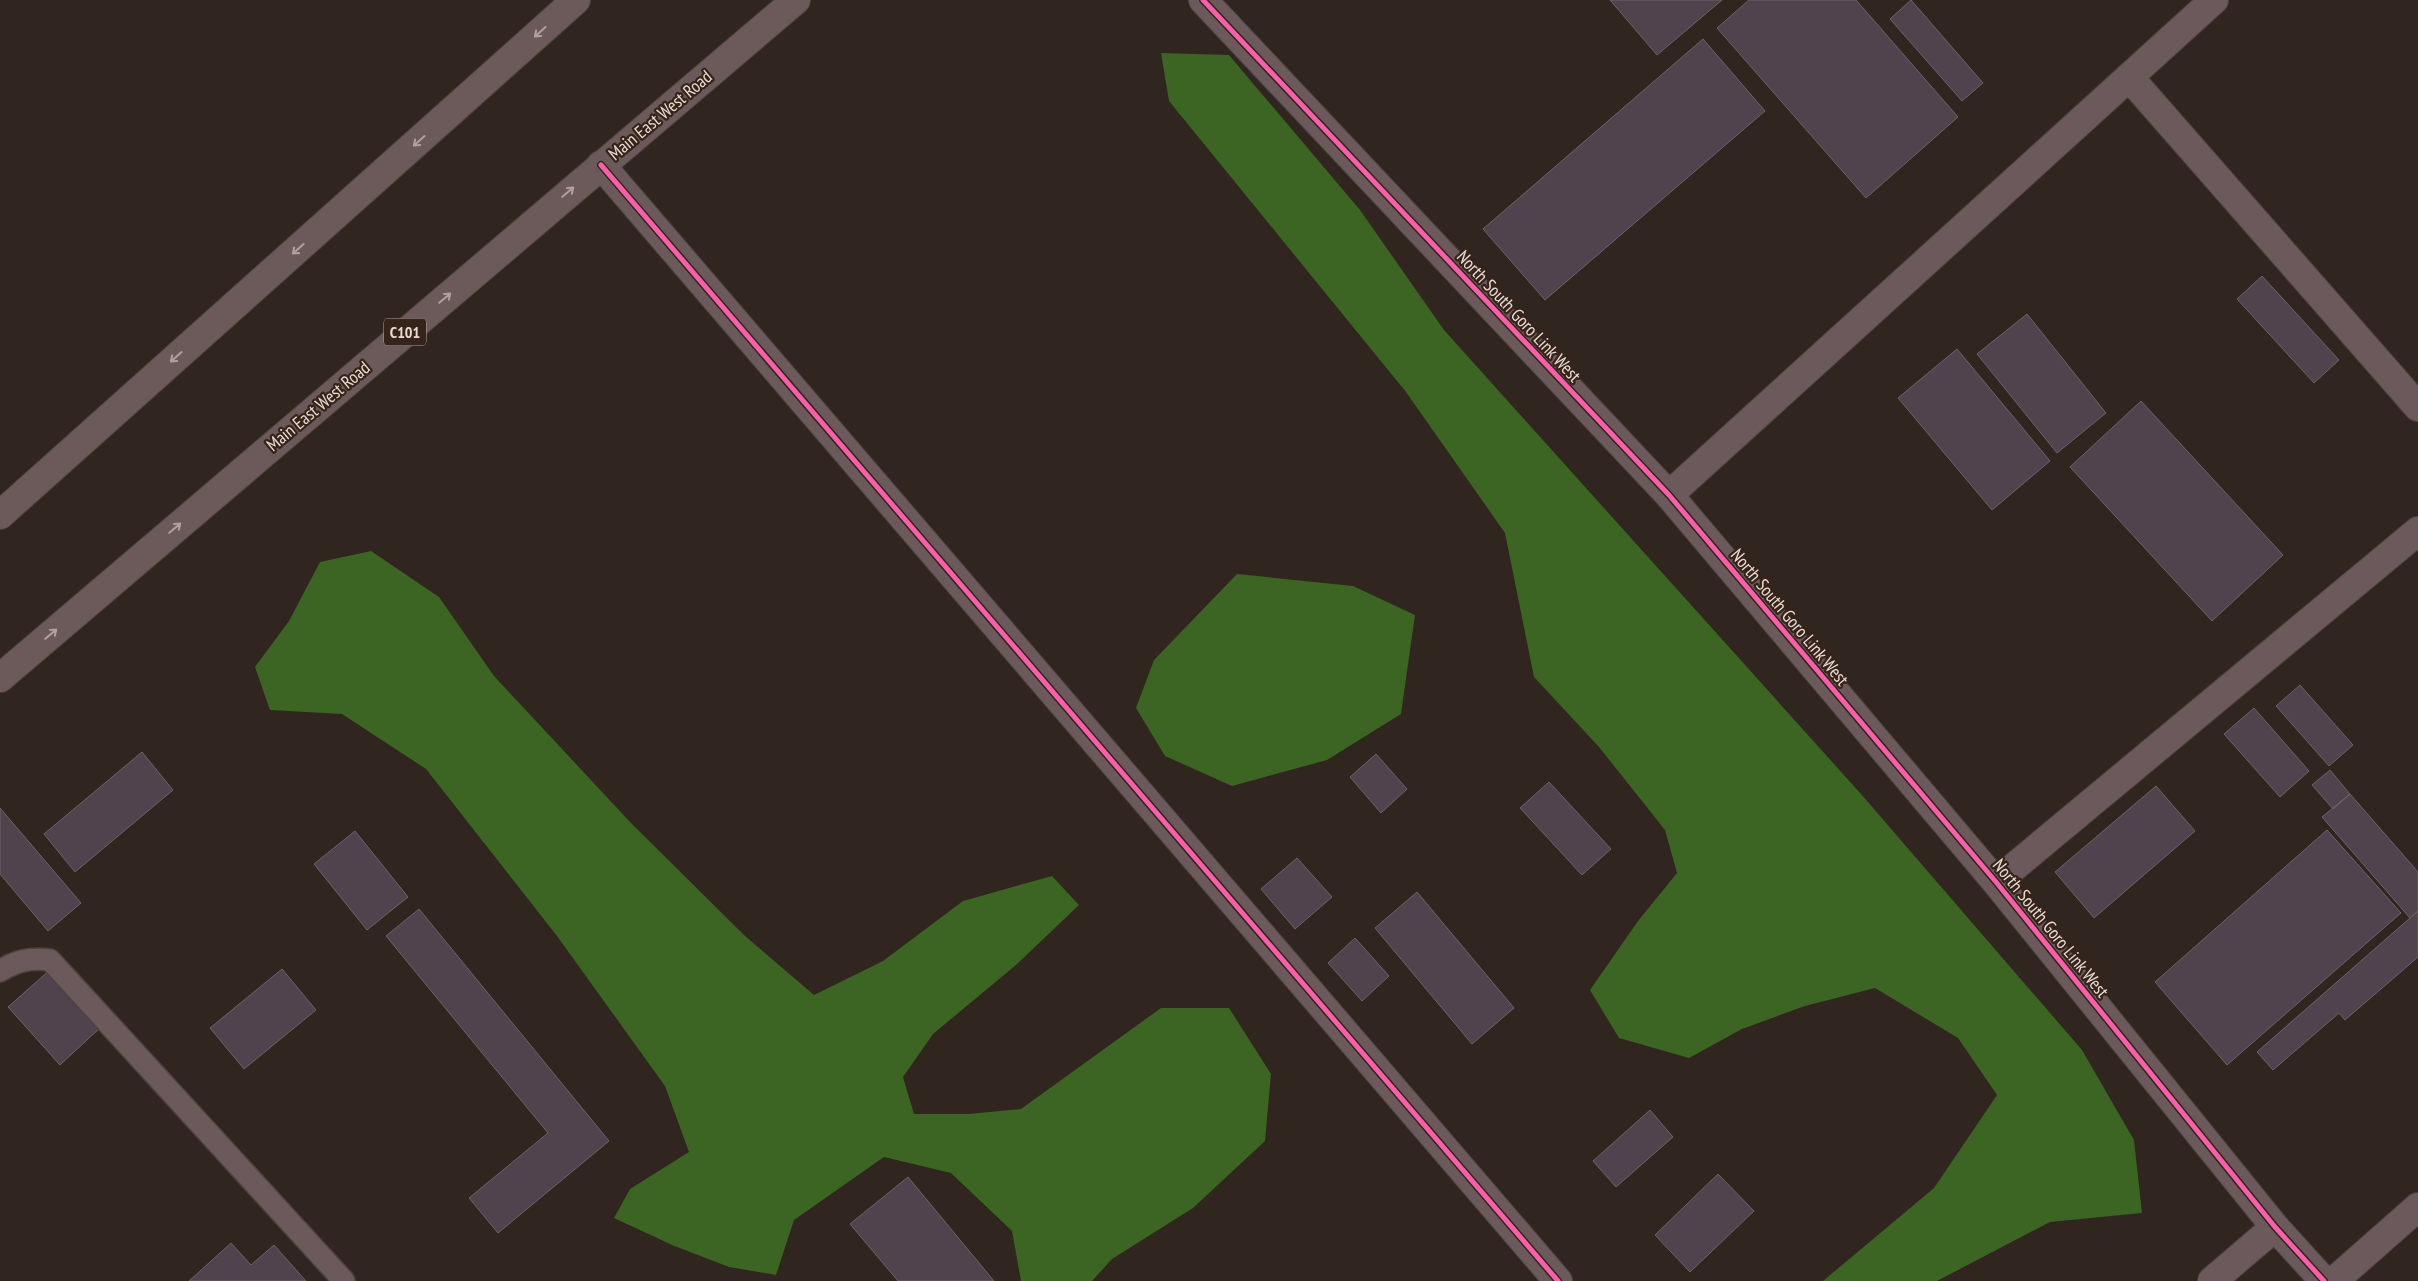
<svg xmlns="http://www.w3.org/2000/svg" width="2418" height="1281" viewBox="0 0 2418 1281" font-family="'PT Sans Narrow',sans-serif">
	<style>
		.forest { fill: #3c6422 }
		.building { fill: #50434e; stroke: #6b6465 }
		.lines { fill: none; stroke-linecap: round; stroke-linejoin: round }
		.lane-casing { stroke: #4c433e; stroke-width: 24 }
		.street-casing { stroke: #4c433e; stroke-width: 30 }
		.primary-casing { stroke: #4c433e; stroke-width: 30 }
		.lane { stroke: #6c595b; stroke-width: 21 }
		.street { stroke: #6c595b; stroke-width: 28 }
		.primary { stroke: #6c595a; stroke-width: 28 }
		.cycleway-casing { stroke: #362319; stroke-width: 8 }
		.cycleway { stroke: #f560ab; stroke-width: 5 }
		.oneway { stroke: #b1a09d }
		.labels { text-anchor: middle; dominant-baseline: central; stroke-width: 4.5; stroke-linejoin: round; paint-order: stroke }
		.shield { fill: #362319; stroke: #b3a49c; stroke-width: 1 }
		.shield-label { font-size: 16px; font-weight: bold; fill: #e9dbd4 }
		.street-label { font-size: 18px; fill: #e9dbd4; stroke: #362319 }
	</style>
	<rect width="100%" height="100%" fill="#30251f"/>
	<path class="forest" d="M1161 53 1229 55 1360 210 1444 330 1861 794 2082 1050 2134 1140 2142 1213 2050 1222 1937 1281H1823L1934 1188 1997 1095 1958 1038 1875 988 1805 1006 1742 1029 1689 1058 1619 1038 1590 990 1638 921 1677 873 1665 830 1599 747 1534 677 1505 533 1406 392 1169 101Z
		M371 551 439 597 494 676 631 823 744 935 814 995 883 961 963 901 1052 876 1079 905 1016 965 933 1034 903 1077 914 1114H969L1021 1109 1161 1008H1229L1271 1074 1265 1141 1193 1208 1112 1259 1092 1281H1021L1012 1231 951 1173 884 1157 794 1220 776 1275 729 1267 672 1245 614 1218 630 1189 689 1152 665 1086 557 936 426 769 342 714 270 710 255 667 289 621 320 562Z
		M1237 574 1353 586 1415 615 1401 714 1327 760 1232 786 1165 756 1136 708 1154 660Z"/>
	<path class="building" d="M1610 0H1722L1657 55Z
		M1749 0H1856L1958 117 1866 198 1717 28Z
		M1911 0 1983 83 1962 101 1890 19Z
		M1703 39 1765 111 1545 300 1483 229Z
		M2262 276 2339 360 2314 383 2237 299Z
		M2027 314 2106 413 2057 453 1977 354Z
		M1957 349 2050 461 1992 510 1898 398Z
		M2141 401 2283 555 2212 621 2070 467Z
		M2300 685 2353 745 2329 766 2276 706Z
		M2254 708 2309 771 2280 797 2224 734Z
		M142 752 173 790 75 872 44 834Z
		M1376 754 1407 789 1381 813 1350 777Z
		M2330 770 2350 794 2333 809 2312 785Z
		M1549 782 1611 849 1582 875 1520 808Z
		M2156 786 2195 831 2094 918 2055 872Z
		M2350 794 2418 872V911L2410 918 2322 817Z
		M0 808 81 903 48 931 0 874Z
		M2327 830 2401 913 2227 1065 2155 982Z
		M355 831 408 897 367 930 314 864Z
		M1297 858 1332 897 1295 929 1261 889Z
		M1417 892 1514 1008 1472 1044 1375 928Z
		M419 909 609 1141 498 1233 469 1198 548 1133 386 936Z
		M2418 911V957L2345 1020 2339 1013 2273 1070 2257 1052Z
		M1355 938 1389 976 1362 1001 1328 963Z
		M51 969 102 1026 60 1065 8 1007Z
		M282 969 316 1010 244 1069 210 1028Z
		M1650 1110 1673 1137 1616 1187 1593 1161Z
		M1718 1174 1754 1211 1690 1272 1655 1235Z
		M908 1177 994 1281H898L850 1224Z
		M231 1243 251 1265 274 1245 306 1281H189Z"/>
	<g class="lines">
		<g class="lane-casing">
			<path id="lane" d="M0 971C17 960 30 958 50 960L344 1281"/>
		</g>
		<g class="street-casing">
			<path id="street" d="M1203 0 1669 495 1996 882 2275 1227 2324 1281
				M2129 77 2418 407
				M601 165 1558 1281
				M1669 495 2214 0
				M1996 882 2418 531
				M2212 1281 2275 1227
				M2334 1281 2418 1207"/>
		</g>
		<g class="primary-casing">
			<path id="primary" d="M0 515 576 0
				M0 678 796 0"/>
		</g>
		<use href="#lane" class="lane"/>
		<use href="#street" class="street"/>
		<use href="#primary" class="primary"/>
		<g class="cycleway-casing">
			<path id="cycleway" d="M1203 0 1669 495 1996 882 2275 1227 2324 1281
				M601 165 1558 1281"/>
		</g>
		<use href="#cycleway" class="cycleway"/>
	</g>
	<defs><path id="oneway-shaft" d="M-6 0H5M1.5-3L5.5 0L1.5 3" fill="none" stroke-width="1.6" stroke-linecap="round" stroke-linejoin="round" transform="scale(1.25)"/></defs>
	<g class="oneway">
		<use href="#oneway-shaft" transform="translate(540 32) rotate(138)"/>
		<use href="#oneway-shaft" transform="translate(419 141) rotate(138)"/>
		<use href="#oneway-shaft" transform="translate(568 192) rotate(-40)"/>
		<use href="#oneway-shaft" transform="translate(298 249) rotate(138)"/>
		<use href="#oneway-shaft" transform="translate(445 298) rotate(-40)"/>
		<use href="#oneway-shaft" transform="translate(176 357) rotate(138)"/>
		<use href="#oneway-shaft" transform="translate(175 528) rotate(-40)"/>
		<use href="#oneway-shaft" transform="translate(51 634) rotate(-40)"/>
	</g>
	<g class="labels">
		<rect class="shield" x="384" y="318.5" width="42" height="27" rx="4"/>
		<g class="shield-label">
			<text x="405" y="332">C101</text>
		</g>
		<g class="street-label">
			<text transform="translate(660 115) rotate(-40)">Main East West Road</text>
			<text transform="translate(1519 316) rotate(47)">North South Goro Link West</text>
			<text transform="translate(318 406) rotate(-40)">Main East West Road</text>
			<text transform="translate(1790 617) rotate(50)">North South Goro Link West</text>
			<text transform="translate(2051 928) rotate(51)">North South Goro Link West</text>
		</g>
	</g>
</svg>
